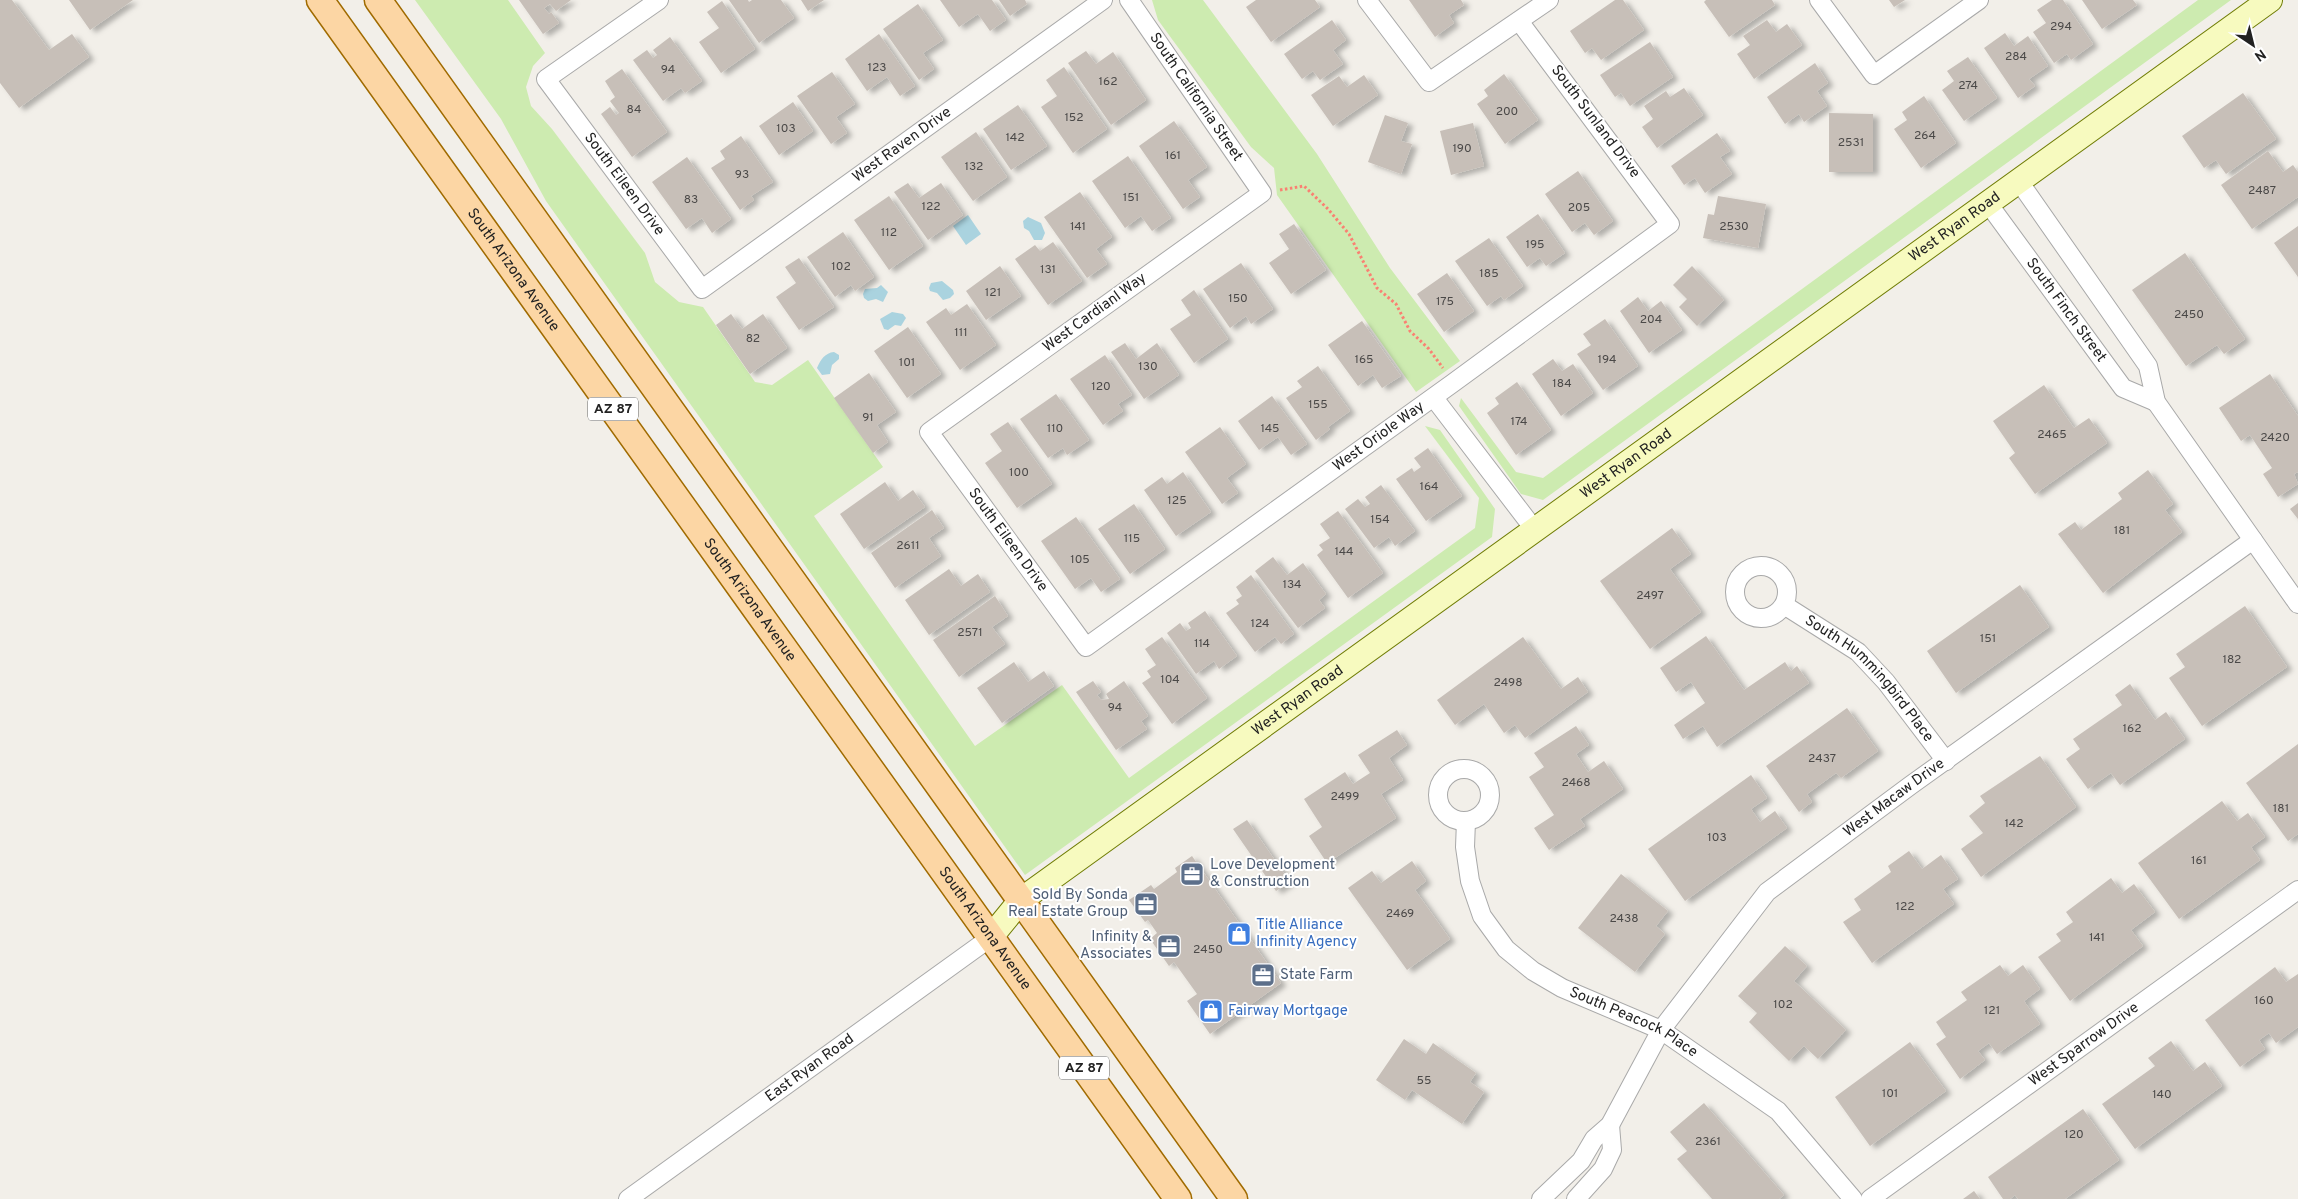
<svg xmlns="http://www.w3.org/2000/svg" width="2298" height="1199" viewBox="0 0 2298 1199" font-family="Overpass,sans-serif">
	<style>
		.grass { fill: #cdebb0 }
		.water { fill: #aad3df }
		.building { fill: #c7bfb8; filter: url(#shadow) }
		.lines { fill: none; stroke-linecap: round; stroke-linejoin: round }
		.street-casing { stroke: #a9a9a9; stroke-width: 20 }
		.secondary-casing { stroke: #707d05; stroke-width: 26 }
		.primary-casing { stroke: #a06b00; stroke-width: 29 }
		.path { stroke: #fa8072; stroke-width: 3; stroke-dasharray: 2.5 2.5; stroke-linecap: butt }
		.street { stroke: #fff; stroke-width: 18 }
		.secondary { stroke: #f7fabf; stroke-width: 24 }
		.primary { stroke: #fcd6a4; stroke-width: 26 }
		.labels { text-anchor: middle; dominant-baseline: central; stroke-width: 4; stroke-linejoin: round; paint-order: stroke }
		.number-label { font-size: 12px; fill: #4b4948 }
		.shield { fill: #fff; stroke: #646464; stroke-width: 1 }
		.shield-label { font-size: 14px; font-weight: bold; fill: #222 }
		.street-label { font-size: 15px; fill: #222; stroke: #fff }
		.service-label { font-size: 15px; fill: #4e5e75; stroke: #fff; text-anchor: start }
		.shop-label { font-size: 15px; fill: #366cbe; stroke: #fff; text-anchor: start }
	</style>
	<defs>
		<filter id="shadow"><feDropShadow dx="5.5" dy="3" stdDeviation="2.5" flood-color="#0004"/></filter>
	</defs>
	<rect width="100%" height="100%" fill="#f2efe9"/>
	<path class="grass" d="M415 0H508L545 53 533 66 526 87 531 106 552 129 645 253 655 282 679 302 703 307 755 382 772 385 808 360 883 467 814 516 975 746 1062 685 1129 778 1475 528 1479 498 1425 426 1440 430 1495 509 1492 537 1025 875 546 201 501 119Z
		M1152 0H1203L1317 154 1390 268 1460 361 1416 392 1277 195 1274 168 1251 147 1158 20Z
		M2198 0H2231L1543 500 1521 494 1459 406 1461 398 1516 472 1543 478Z"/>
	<path class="water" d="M968 215 981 234 966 245 953 226Z
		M1028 217 1041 223 1045 233 1042 240H1034L1029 231 1024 228 1023 221Z
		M942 281 953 290 954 294 950 298 943 300 937 293 930 291 929 288 931 283Z
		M881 285 888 292 883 302 876 299 868 301 864 298 863 294 865 289 877 288Z
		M892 312 903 314 906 318 901 326 895 325 888 330 884 329 880 319Z
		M834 352 839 355V359L832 365 830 374 822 375 817 368C821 359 825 353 834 352Z"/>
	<path class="building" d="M0 0H12L49 50 72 34 89 57 19 108 0 83Z
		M69 0H133L90 30Z
		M519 0H571L556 11 550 4 544 8 549 14 551 12 559 23 543 34Z
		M729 0H748L749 2 752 0H781L794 18 759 43Z
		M801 0H824L808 11Z
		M940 0H992L1006 20 990 31 978 14 959 27Z
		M999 0H1025L1027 4 1010 16Z
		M1256 0H1315L1320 7 1271 42 1246 7Z
		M1409 0H1461L1464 5 1449 15 1454 23 1435 37Z
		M1615 0H1623L1644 30 1601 60 1592 48 1585 53 1570 31Z
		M1706 0H1772L1775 5 1729 37 1704 2Z
		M1889 0H1905L1894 7Z
		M2052 0H2063L2093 44 2071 60 2067 54 2054 63 2033 32 2046 23 2037 10Z
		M2082 0H2133L2137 5 2102 29Z
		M722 1 755 49 721 73 699 42 719 28 707 12Z
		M918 4 943 40 923 53 934 69 919 80 883 29Z
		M1332 20 1346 40 1333 50 1343 64 1320 80 1313 71 1302 79 1284 54Z
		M1767 20 1776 32 1787 24 1802 45 1754 79 1737 54 1750 45 1743 36Z
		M2005 33 2014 46 2028 36 2048 66 2029 79 2035 86 2018 98 1984 48Z
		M879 34 915 86 900 96 887 77 867 91 845 59Z
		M670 37 702 81 685 93 681 88 663 101 633 60 647 50 653 58 657 55 653 50Z
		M1650 42 1673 77 1630 106 1621 93 1615 97 1600 75Z
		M1086 51 1096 64 1113 52 1146 100 1111 125 1068 63Z
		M1968 57 1997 98 1964 121 1942 90 1954 81 1947 71Z
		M1815 63 1828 83 1817 91 1827 106 1804 122 1799 114 1785 124 1767 97Z
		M1064 67 1107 129 1073 153 1041 107 1057 96 1046 80Z
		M622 69 667 132 632 157 601 114 610 107 616 115 619 113 610 101 615 97 605 81Z
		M832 72 855 104 836 117 847 133 831 144 797 96Z
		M1504 74 1538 120 1505 144 1477 104 1488 96 1484 90Z
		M1364 75 1378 95 1333 126 1311 95 1339 76 1347 87Z
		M1684 88 1703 115 1657 148 1642 127 1653 119 1644 106 1666 91 1670 97Z
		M2243 93 2276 139 2226 174 2216 160 2204 168 2182 136Z
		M1924 96 1956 143 1921 168 1894 129 1907 120 1902 112Z
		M793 102 813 131 779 155 759 126Z
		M1018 105 1047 146 1011 170 983 129Z
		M1829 113 1873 114V172H1829Z
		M1385 115 1408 123 1401 141 1412 144 1401 174 1368 162Z
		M1174 121 1207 167 1188 180 1200 197 1183 209 1139 146Z
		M1473 123 1484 166 1451 175 1440 131Z
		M976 132 1007 177 973 201 941 157Z
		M1717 133 1730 151 1720 157 1732 174 1705 193 1695 178 1684 185 1671 166Z
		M741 136 773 182 751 196 754 200 740 210 711 168 725 159 720 151Z
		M2268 151 2283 172 2293 165 2298 172V197L2252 229 2221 185Z
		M1128 156 1171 218 1152 231 1141 216 1125 228 1092 181Z
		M687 157 731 219 712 233 702 218 686 229 652 182Z
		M1578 171 1613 221 1594 235 1585 223 1572 232 1545 194Z
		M908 183 919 198 941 183 963 215 928 240 894 192Z
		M1080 192 1112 237 1096 249 1107 264 1087 278 1044 217Z
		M889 196 923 246 889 270 854 220Z
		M1718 196 1766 204 1758 248 1703 238 1708 214 1714 215Z
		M1538 214 1565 253 1546 266 1540 258 1527 267 1506 237Z
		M1294 224 1326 270 1291 294 1269 263 1289 249 1279 234Z
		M2298 226V277L2274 243Z
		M843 232 874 277 855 291 851 285 835 297 807 257Z
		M1489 238 1523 286 1504 300 1501 296 1487 306 1455 261Z
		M1053 242 1082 281 1048 305 1015 259 1035 245 1040 251Z
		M2185 253 2245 339 2224 354 2217 345 2186 366 2132 290Z
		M799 258 834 307 799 330 776 297 796 283 785 267Z
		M1241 263 1273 309 1251 324 1246 316 1230 328 1203 289Z
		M1000 266 1021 296 986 320 966 291Z
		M1692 266 1724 300 1697 326 1679 307 1687 299 1673 285Z
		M1447 273 1474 311 1444 332 1417 294Z
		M1194 290 1228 339 1194 363 1170 329 1191 315 1181 300Z
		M1638 297 1648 311 1661 301 1682 330 1649 353 1620 311Z
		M967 304 996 345 960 370 926 322 946 308 951 315Z
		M731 314 742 329 763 314 787 348 750 374 716 325Z
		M1605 319 1638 366 1603 390 1577 354 1591 345 1583 334Z
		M1362 321 1401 376 1382 388 1373 375 1358 386 1328 345Z
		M908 327 941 374 907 398 874 351Z
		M1125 343 1136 359 1157 343 1179 375 1144 399 1111 352Z
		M1105 355 1132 395 1118 404 1123 411 1103 425 1070 379Z
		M1553 359 1562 371 1573 364 1593 393 1561 416 1532 374Z
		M1318 366 1350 411 1328 427 1330 429 1316 440 1286 398 1302 387 1297 381Z
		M869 373 896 412 877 425 888 442 873 453 834 398Z
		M2270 374 2298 416V472L2294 474 2298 484 2278 497 2263 474 2272 468 2250 435 2241 441 2219 408Z
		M1517 382 1551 430 1516 455 1487 413 1499 404 1495 398Z
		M2044 385 2074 428 2089 418 2107 443 2035 494 2009 458 2015 453 1993 421Z
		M1056 394 1089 440 1067 455 1063 448 1048 458 1020 419Z
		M1272 396 1307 444 1291 455 1278 437 1259 450 1238 421Z
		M1008 422 1052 484 1017 508 985 463 1002 451 990 434Z
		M1220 427 1246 464 1227 478 1238 493 1222 504 1185 452Z
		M1428 448 1462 496 1426 521 1396 479 1412 468 1414 472 1421 467 1414 458Z
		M2148 470 2173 504 2165 510 2182 532 2103 593 2058 534 2075 522 2081 530 2122 499 2118 493Z
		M1183 472 1211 512 1176 536 1144 490 1162 477 1167 484Z
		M885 482 898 501 913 490 925 507 864 549 840 514Z
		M1381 485 1415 531 1395 546 1389 537 1374 548 1345 509 1358 499 1365 507 1370 504 1365 497Z
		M2298 503V519L2290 509Z
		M1134 504 1165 549 1130 574 1098 529Z
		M932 510 944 528 929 538 941 556 895 588 871 553Z
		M1338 511 1383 573 1348 598 1317 555 1323 550 1319 545 1330 538 1320 524Z
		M1076 517 1120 579 1101 592 1091 578 1075 589 1041 541Z
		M1672 528 1691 554 1670 569 1701 612 1650 649 1600 581Z
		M1273 557 1287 575 1303 563 1326 594 1319 600 1325 608 1298 628 1255 571Z
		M949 569 961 586 978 574 990 592 929 635 905 600Z
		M1251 575 1294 634 1281 644 1275 637 1255 652 1226 613 1239 604 1236 600 1242 596 1236 587Z
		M2020 585 2049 627 1956 693 1927 651Z
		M995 596 1008 616 992 627 1005 644 959 677 933 640Z
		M2245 606 2287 667 2202 726 2169 678 2185 667 2176 654Z
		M1205 611 1237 656 1219 669 1214 661 1196 674 1167 633 1180 623 1186 631 1191 628 1188 623Z
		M1706 636 1744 690 1785 662 1791 671 1797 666 1809 683 1717 747 1703 726 1683 739 1674 725 1705 703 1691 682 1676 692 1660 668Z
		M1162 637 1207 698 1172 724 1142 683 1151 677 1147 671 1156 665 1145 649Z
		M1523 637 1561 689 1578 677 1588 692 1525 738 1515 725 1504 733 1484 704 1455 725 1437 700Z
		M1014 662 1028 682 1044 671 1054 686 1002 723 977 688Z
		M1093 681 1101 692 1097 695 1101 700 1109 699 1106 694 1124 681 1148 716 1141 721 1147 729 1116 750 1076 692Z
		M2130 684 2155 720 2166 712 2185 739 2120 785 2111 773 2088 789 2066 759 2080 749 2073 739 2122 705 2115 695Z
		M1847 708 1878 751 1841 778 1836 773 1807 794 1812 802 1799 812 1766 766Z
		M1576 726 1589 745 1576 754 1588 772 1604 761 1623 789 1580 819 1585 826 1549 850 1534 828 1554 815 1529 777 1544 767 1534 753Z
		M1397 730 1407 745 1389 758 1403 780 1381 794 1396 818 1327 863 1309 836 1322 827 1304 799 1345 772 1353 784 1370 773 1358 755Z
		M2298 744V834L2288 841 2246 783Z
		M2040 756 2076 807 1981 877 1961 849 1983 833 1969 816 1985 803 1980 796Z
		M1751 775 1767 798 1751 809 1760 822 1775 811 1787 828 1685 901 1648 849Z
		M2222 801 2237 821 2248 813 2265 837 2251 847 2260 860 2179 919 2138 863Z
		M1247 820 1290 882 1276 891 1233 829Z
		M1909 851 1922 869 1941 855 1958 879 1943 889 1954 904 1872 963 1843 922 1861 910 1854 899 1891 872 1888 866Z
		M1192 856 1281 983 1210 1034 1187 1001 1197 994 1174 962 1169 966 1150 939 1157 933 1148 920 1145 922 1129 900 1151 885 1154 889 1177 872 1175 868Z
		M1412 861 1426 881 1415 890 1450 939 1407 970 1348 888 1372 871 1381 883Z
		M1621 874 1668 911 1656 926 1665 934 1635 972 1578 928Z
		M2111 878 2122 893 2134 884 2155 912 2131 930 2143 946 2070 1001 2038 957 2061 941 2056 934 2073 922 2066 912Z
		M1785 946 1807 966 1794 981 1846 1030 1818 1059 1804 1046 1789 1061 1749 1022 1757 1013 1738 996Z
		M2000 965 2008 976 2023 965 2040 989 2024 1001 2040 1024 1997 1054 1989 1043 1978 1051 1985 1060 1960 1079 1936 1044 1946 1037 1936 1022 1967 1000 1961 992Z
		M2275 967 2286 982 2298 974V1027L2276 1043 2269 1033 2259 1040 2265 1049 2240 1067 2205 1020Z
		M1404 1039 1426 1054 1433 1043 1476 1073 1470 1082 1484 1092 1462 1124 1412 1090 1405 1100 1376 1080Z
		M2171 1041 2193 1071 2205 1062 2222 1086 2135 1149 2102 1104 2155 1066 2148 1058Z
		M1910 1042 1946 1091 1870 1146 1835 1097Z
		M1704 1103 1784 1195 1779 1199H1712L1677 1159 1687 1151 1670 1132Z
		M2083 1109 2119 1160 2065 1199H2018L2015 1195 2010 1199H2003L1988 1177Z
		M1974 1191 1980 1199H1963Z"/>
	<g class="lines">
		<g class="street-casing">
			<g id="street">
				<path id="s1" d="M659 0 546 79 702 289 1103 0"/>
				<path id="s2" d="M1129 0 1262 193 929 432 1086 647 1453 383 1670 224 1519 21"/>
				<path d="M1367 0 1429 82 1549 0"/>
				<path d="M1819 0 1874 75 1979 0"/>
				<path d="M2018 180 2148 366 2156 402 2298 604"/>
				<path id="s3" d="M1987 202 2123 388 2156 402"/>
				<path d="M1434 398 1534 529"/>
				<circle cx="1761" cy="592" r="26"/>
				<path id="s4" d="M1784 605 1858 652 1886 682 1946 761"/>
				<circle cx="1464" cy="795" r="26"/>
				<path id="s5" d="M1466 821 1465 847 1470 881 1482 916 1506 949 1533 971 1562 988 1661 1030 1778 1111 1853 1199"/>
				<path id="s6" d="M628 1199 990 938"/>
				<path id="s7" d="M1541 1199 1581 1161 1594 1139 1610 1125 1661 1030 1767 892 1911 785 2253 540"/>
				<path d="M1576 1199 1603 1169 1612 1150 1610 1125"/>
				<path id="s8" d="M1870 1199 2298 890"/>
			</g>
		</g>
		<g class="secondary-casing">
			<g id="secondary">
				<path id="s9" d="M990 938 1021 900 2270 0"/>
			</g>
		</g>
		<g class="primary-casing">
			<g id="primary">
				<path id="s10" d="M320 0 1178 1199"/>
				<path d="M378 0 1234 1199"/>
			</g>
		</g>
		<path class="path" d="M1280 190 1304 186 1328 209 1349 234 1377 288 1396 304 1410 331 1429 349 1443 368"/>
		<use href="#street" class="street"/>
		<use href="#secondary" class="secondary"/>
		<use href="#primary" class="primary"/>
	</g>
	<defs>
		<g id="office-square" transform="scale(1.25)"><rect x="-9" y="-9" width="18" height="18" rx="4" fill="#5c6f8a" stroke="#fff"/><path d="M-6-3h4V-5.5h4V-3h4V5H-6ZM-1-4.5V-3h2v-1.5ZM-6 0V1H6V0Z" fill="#fff"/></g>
		<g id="shop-square" transform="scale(1.25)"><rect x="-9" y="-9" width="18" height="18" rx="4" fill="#3f7fe0" stroke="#fff"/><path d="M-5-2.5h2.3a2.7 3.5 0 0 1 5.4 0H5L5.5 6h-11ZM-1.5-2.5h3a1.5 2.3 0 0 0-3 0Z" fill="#fff"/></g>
	</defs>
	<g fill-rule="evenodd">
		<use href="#office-square" x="1192" y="874"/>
		<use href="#office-square" x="1146" y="904"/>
		<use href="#shop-square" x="1239" y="934"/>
		<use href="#office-square" x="1169" y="946"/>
		<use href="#office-square" x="1263" y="975"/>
		<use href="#shop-square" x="1211" y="1011"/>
	</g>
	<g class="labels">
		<g class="number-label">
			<text x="2061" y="27">294</text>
			<text x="2016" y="57">284</text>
			<text x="877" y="68">123</text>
			<text x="668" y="70">94</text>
			<text x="1108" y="82">162</text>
			<text x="1968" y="86">274</text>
			<text x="634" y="110">84</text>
			<text x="1507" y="112">200</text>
			<text x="1074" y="118">152</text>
			<text x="786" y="129">103</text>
			<text x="1925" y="136">264</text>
			<text x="1015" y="138">142</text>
			<text x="1851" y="143">2531</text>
			<text x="1462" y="149">190</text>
			<text x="1173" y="156">161</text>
			<text x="974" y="167">132</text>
			<text x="742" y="175">93</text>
			<text x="2262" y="191">2487</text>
			<text x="1131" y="198">151</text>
			<text x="691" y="200">83</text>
			<text x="931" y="207">122</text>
			<text x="1579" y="208">205</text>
			<text x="1078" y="227">141</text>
			<text x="1734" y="227">2530</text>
			<text x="889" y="233">112</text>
			<text x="1535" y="245">195</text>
			<text x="841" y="267">102</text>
			<text x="1048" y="270">131</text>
			<text x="1489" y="274">185</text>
			<text x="993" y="293">121</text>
			<text x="1238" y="299">150</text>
			<text x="1445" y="302">175</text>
			<text x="2189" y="315">2450</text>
			<text x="1651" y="320">204</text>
			<text x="961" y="333">111</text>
			<text x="753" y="339">82</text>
			<text x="1364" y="360">165</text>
			<text x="1607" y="360">194</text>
			<text x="907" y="363">101</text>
			<text x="1148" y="367">130</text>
			<text x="1562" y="384">184</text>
			<text x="1101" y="387">120</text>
			<text x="1318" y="405">155</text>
			<text x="868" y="418">91</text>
			<text x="1519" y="422">174</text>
			<text x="1055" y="429">110</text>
			<text x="1270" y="429">145</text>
			<text x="2052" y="435">2465</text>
			<text x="2275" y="438">2420</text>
			<text x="1019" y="473">100</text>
			<text x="1429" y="487">164</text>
			<text x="1177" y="501">125</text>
			<text x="1380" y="520">154</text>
			<text x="2122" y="531">181</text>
			<text x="1132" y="539">115</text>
			<text x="908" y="546">2611</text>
			<text x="1344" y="552">144</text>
			<text x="1080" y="560">105</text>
			<text x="1292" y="585">134</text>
			<text x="1650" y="596">2497</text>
			<text x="1260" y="624">124</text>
			<text x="970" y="633">2571</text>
			<text x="1988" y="639">151</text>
			<text x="1202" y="644">114</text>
			<text x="2232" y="660">182</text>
			<text x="1170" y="680">104</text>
			<text x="1508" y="683">2498</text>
			<text x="1115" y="708">94</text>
			<text x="2132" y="729">162</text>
			<text x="1822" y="759">2437</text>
			<text x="1576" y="783">2468</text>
			<text x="1345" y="797">2499</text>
			<text x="2281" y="809">181</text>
			<text x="2014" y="824">142</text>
			<text x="1717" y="838">103</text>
			<text x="2199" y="861">161</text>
			<text x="1905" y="907">122</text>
			<text x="1400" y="914">2469</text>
			<text x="1624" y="919">2438</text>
			<text x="2097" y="938">141</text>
			<text x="1208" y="950">2450</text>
			<text x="2264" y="1001">160</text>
			<text x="1783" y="1005">102</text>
			<text x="1992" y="1011">121</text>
			<text x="1424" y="1081">55</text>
			<text x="1890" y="1094">101</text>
			<text x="2162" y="1095">140</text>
			<text x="2074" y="1135">120</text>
			<text x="1708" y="1142">2361</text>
		</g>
		<g class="shield">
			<rect x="588" y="397.5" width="50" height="23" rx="4"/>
			<rect x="1059" y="1056.5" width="50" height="23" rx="4"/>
		</g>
		<g class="shield-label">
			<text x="613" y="409">AZ 87</text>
			<text x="1084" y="1068">AZ 87</text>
		</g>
		<g class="street-label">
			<text stroke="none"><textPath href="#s2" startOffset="118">South California Street</textPath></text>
			<text transform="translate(1595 122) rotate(53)">South Sunland Drive</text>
			<text stroke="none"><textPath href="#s1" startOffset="646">West Raven Drive</textPath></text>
			<text stroke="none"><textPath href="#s1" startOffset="269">South Eileen Drive</textPath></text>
			<text stroke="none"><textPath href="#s9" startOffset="1200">West Ryan Road</textPath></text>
			<text stroke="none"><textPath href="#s10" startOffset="332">South Arizona Avenue</textPath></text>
			<text stroke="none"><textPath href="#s3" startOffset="134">South Finch Street</textPath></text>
			<text transform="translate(1095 313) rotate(-36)">West Cardianl Way</text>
			<text stroke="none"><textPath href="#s2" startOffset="1271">West Oriole Way</textPath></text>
			<text stroke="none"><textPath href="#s9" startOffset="795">West Ryan Road</textPath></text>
			<text stroke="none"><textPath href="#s2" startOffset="778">South Eileen Drive</textPath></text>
			<text stroke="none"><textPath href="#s10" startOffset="738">South Arizona Avenue</textPath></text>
			<text stroke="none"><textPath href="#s4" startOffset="114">South Hummingbird Place</textPath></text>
			<text stroke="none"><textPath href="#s9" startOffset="390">West Ryan Road</textPath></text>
			<text stroke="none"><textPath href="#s7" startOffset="542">West Macaw Drive</textPath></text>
			<text stroke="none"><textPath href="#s10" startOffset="1142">South Arizona Avenue</textPath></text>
			<text stroke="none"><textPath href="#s5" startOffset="286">South Peacock Place</textPath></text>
			<text stroke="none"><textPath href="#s8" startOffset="264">West Sparrow Drive</textPath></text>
			<text stroke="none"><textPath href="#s6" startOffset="224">East Ryan Road</textPath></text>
		</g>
		<g class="service-label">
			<text x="1210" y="865">Love Development<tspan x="1210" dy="17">&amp; Construction</tspan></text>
			<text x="1128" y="895" text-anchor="end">Sold By Sonda<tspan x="1128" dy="17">Real Estate Group</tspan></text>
			<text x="1152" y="937" text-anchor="end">Infinity &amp;<tspan x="1152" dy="17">Associates</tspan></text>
			<text x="1280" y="975">State Farm</text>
		</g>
		<g class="shop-label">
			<text x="1256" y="925">Title Alliance<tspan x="1256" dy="17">Infinity Agency</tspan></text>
			<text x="1228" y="1011">Fairway Mortgage</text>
		</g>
	</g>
	<g transform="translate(2253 45) rotate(145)" stroke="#ffffff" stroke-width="4" paint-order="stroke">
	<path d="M0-4L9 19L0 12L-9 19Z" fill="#222222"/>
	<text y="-8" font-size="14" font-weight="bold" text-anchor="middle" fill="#222222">N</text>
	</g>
</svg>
